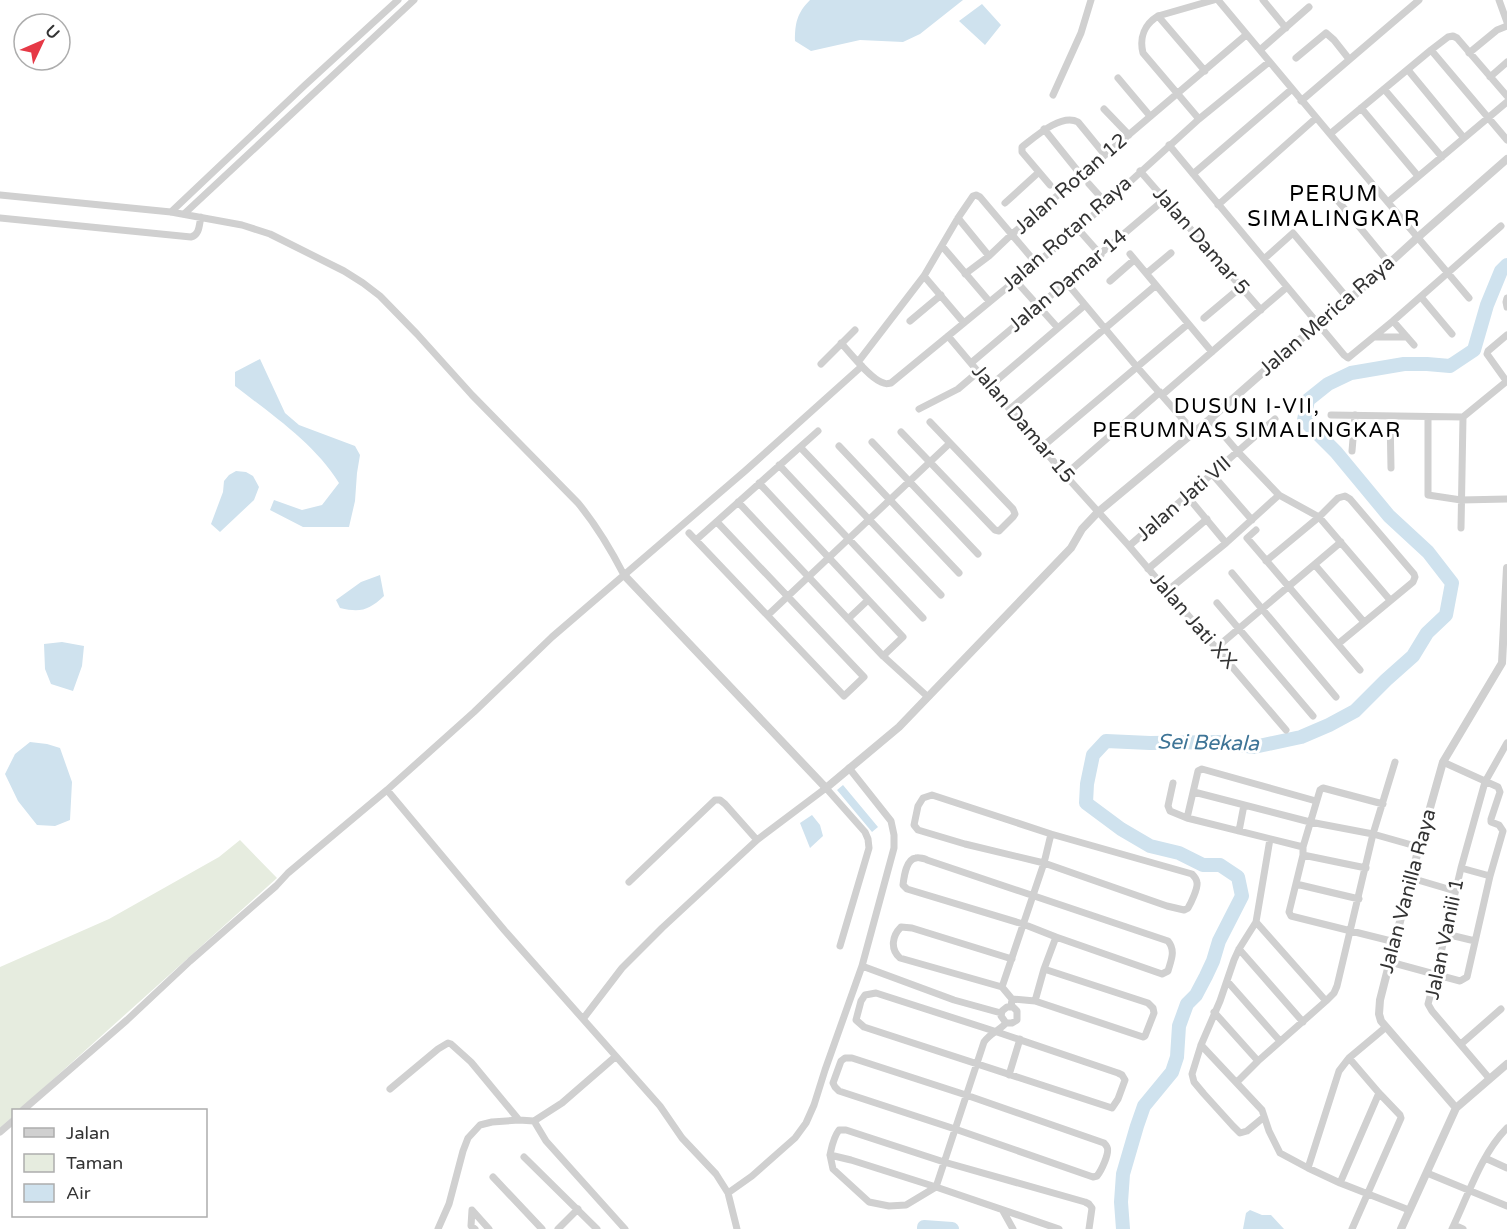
<svg xmlns="http://www.w3.org/2000/svg" width="1507" height="1229" viewBox="0 0 1507 1229" font-family="'Varela Round',sans-serif">
	<style>
		.green { fill: #e6ecdf }
		.water { fill: #cfe2ee }
		.lines { fill: none; stroke-linecap: round; stroke-linejoin: round }
		.river { stroke: #cfe2ee; stroke-width: 14 }
		.minor { stroke: #d0d0d0; stroke-width: 7 }
		.tertiary { stroke: #d0d0d0; stroke-width: 8 }
		.labels { text-anchor: middle; dominant-baseline: central; stroke-width: 6; stroke-linejoin: round; paint-order: stroke }
		.street-label { font-size: 20px; fill: #333; stroke: #fff }
		.neighbourhood-label { font-size: 21px; letter-spacing: 1.5px; fill: #000; stroke: #fff }
		.water-label { font-size: 21px; font-style: italic; fill: #3f7597; stroke: #fff }
		.quarter-label { font-size: 22px; letter-spacing: 1.5px; fill: #000; stroke: #fff }
	</style>
	<rect width="100%" height="100%" fill="#fff"/>
	<path class="green" d="M240 840 277 878 19 1110H14L13 1116 0 1128V967L109 919 219 857Z"/>
	<path class="water" d="M810 0H963L920 34 903 42 860 40 811 51 795 41C795 23 797 13 810 0Z
		M982 4 1001 25 985 45 959 21Z
		M260 359 285 413 299 425 355 446 360 455 357 473 355 501 349 527H303L270 510 274 500 302 510 322 505 339 483C314 443 272 415 235 386V372Z
		M236 471 246 472 253 476 259 487 254 500 220 532 211 524 223 492 224 481 229 475Z
		M380 575 384 596C369 610 361 613 340 608L336 600 361 582Z
		M62 642 84 646 82 666 73 691 51 684 45 669 44 644Z
		M30 742 47 744 60 748 72 782 70 820 55 826 37 825 18 801 5 774 15 754Z
		M843 785 878 827 872 832 837 790Z
		M812 815 820 825 823 836 810 848 800 823Z
		M1250 1210 1262 1215H1271L1284 1229H1243L1246 1213Z"/>
	<g class="lines">
		<path class="river" d="M924 1229V1227L952 1229
			M1123 1229 1121 1202 1123 1174 1137 1126 1144 1106 1172 1072 1177 1057 1179 1026 1187 1004 1196 995 1206 976 1213 961 1219 941 1242 896 1238 877 1220 865H1203L1179 853 1150 846 1121 829 1086 803 1087 784 1093 755 1106 741 1150 743 1218 742 1254 747 1301 737 1329 725 1355 711 1386 680 1413 656 1427 633 1446 615 1452 583 1428 552 1389 516 1336 452 1304 420 1308 400 1328 384 1351 373 1404 364H1427L1450 366 1474 350 1487 305 1501 271 1507 265"/>
		<path class="minor" d="M1218 0 1330 134 1469 298
			M1263 0 1286 28
			M1499 0 1507 22
			M1158 16 1205 71
			M1260 50 1309 7
			M1431 50 1507 140
			M1469 53 1497 30 1507 26
			M1296 58 1326 33 1334 40 1349 59
			M1408 70 1464 138
			M1490 77 1507 62
			M1118 78 1150 116
			M1384 89 1442 157
			M1053 95 1081 33 1091 0
			M1301 101 1419 0
			M1361 108 1418 176
			M1104 109 1129 135
			M1199 119 1143 53C1139 37 1145 24 1158 16L1214 0
			M1044 129 1081 175
			M1330 134 1431 50 1448 37 1453 36 1457 38 1507 96
			M1169 145 1344 355 1348 358 1393 321 1501 226
			M1140 171 1261 310
			M1193 174 1292 89
			M1089 184 1106 203
			M1050 185 1022 152V147C1035 137 1061 113 1078 122L1105 155
			M0 195 171 212 242 225 270 234 344 271 363 283 380 296 417 334 472 395 578 503C597 526 610 548 624 575
			M1334 196 1389 263
			M1388 202 1507 102
			M1005 203 1039 172
			M1218 205 1316 118
			M171 212 304 86 398 0
			M184 214 414 0
			M0 218 191 237C200 235 199 224 201 217
			M958 218 989 256
			M1078 229 1101 255
			M942 246 989 301
			M1130 254 1212 352
			M1264 259 1293 233 1349 300
			M1147 273 1171 253
			M965 274 989 256 1011 235 1246 35
			M924 276 964 323
			M1015 280 1058 328
			M1110 281 1134 260
			M1066 282 1137 367 1194 432
			M1421 297 1452 334
			M1507 298 1506 302 1507 307
			M1204 318 1241 287
			M910 321 941 295
			M1393 321 1414 345
			M1507 335 1488 351 1487 354 1507 382
			M948 336 1065 475 1129 546 1286 730
			M1375 337H1407
			M841 343C851 354 869 377 881 382 886 384 886 384 891 383L1078 229 1199 119 1269 62
			M858 362 924 276 958 218 973 196 976 195 980 197 1036 263
			M971 363 1165 199
			M821 364 855 330
			M990 386 1085 305
			M1162 395 1287 287
			M919 409 958 389 978 372
			M1010 409 1155 286
			M1331 415 1463 417
			M1390 416 1391 468
			M1428 418V495L1461 500 1507 499
			M1210 419 1238 452 1279 495 1319 517 1390 600
			M901 432 995 530 999 531 1013 517 1015 514 1013 509 930 422
			M872 442 978 554
			M839 446 959 573
			M800 447 941 595
			M1042 447 1188 324
			M1352 451 1355 415
			M779 465 923 618
			M1212 474 1252 520
			M1065 475 1160 392
			M759 483 903 637 883 656
			M1187 496 1226 543
			M738 502 883 656 928 697
			M1461 528 1463 417 1507 381
			M1256 530 1247 538 1360 670
			M689 533 844 696 864 677 717 522
			M696 540 818 431
			M1129 546 1275 419
			M1266 561 1319 517 1338 498 1345 496 1350 499 1414 574 1415 577 1413 582 1338 644
			M1315 565 1364 622
			M1148 569 1207 519
			M1232 573 1336 697
			M1167 591 1226 543 1279 495
			M1217 603 1313 716
			M768 615 950 443
			M848 619 868 600
			M1216 648 1341 542
			M849 768 891 821 894 835V848L862 966 954 1000 1001 1013
			M1173 783 1168 806 1170 811 1187 818 1303 847
			M387 790 505 931 660 1106 682 1138 716 1174 728 1193 737 1229
			M1194 792 1310 822 1373 834 1419 847
			M1383 804 1323 788 1320 790 1303 847V855L1289 912 1291 916 1395 942
			M1187 818 1198 771 1202 769 1316 801
			M1239 831 1244 805
			M1303 855 1366 868
			M1461 868 1490 876
			M1411 878 1455 891
			M629 882 715 800H720L725 804 757 840
			M1296 884 1359 899
			M1256 922 1326 1001
			M1446 934 1475 941
			M1239 949 1303 1022
			M1390 962 1460 981 1467 977 1490 876 1503 831 1499 825 1491 822V819L1500 792 1498 787 1443 762
			M1044 969 1056 937 1023 924 907 889 903 885C904 877 906 859 916 858 918 857 926 859 927 860L1168 941C1176 951 1171 960 1168 971L1162 974 1056 937
			M1227 981 1280 1041
			M1002 987 900 958C890 949 892 936 901 927L912 928 1012 959
			M876 993 994 1031 1118 1073 1122 1075 1125 1080 1118 1099 1112 1108 864 1027 856 1020 861 1001 865 995Z
			M1012 999 1035 1001 1143 1037 1145 1036 1154 1013 1153 1008 1148 1003 1044 969 1035 1001
			M1011 1007 1012 999 1002 987 1044 863 1051 834 932 795 923 798 918 806 914 825 918 830 965 844 1044 863 1167 906 1184 910 1188 908C1191 903 1198 888 1197 883 1197 879 1194 876 1192 874L1051 834
			M1214 1012 1258 1061
			M583 1019 622 968 662 928 757 840 826 788 865 832 868 839 869 848 840 946
			M1006 1023 1001 1016 1002 1011 1007 1007H1013L1017 1011V1020L1012 1023H1006C999 1031 990 1033 984 1042L936 1187 1059 1229
			M1461 1044 1501 1009
			M1201 1045 1262 1110 1269 1131 1280 1153 1308 1168 1340 1183 1409 1210
			M845 1058H852L966 1095 1104 1143C1105 1144 1106 1145 1107 1147 1110 1153 1101 1171 1097 1176L1093 1177 955 1129 839 1091 835 1087 833 1083 841 1061Z
			M1349 1058 1379 1093 1400 1115 1401 1118 1352 1229
			M1009 1075 1020 1039
			M1489 1078 1432 1011 1428 1004 1436 974 1461 868 1485 782 1507 743
			M1237 1082 1258 1061 1326 1001 1334 993 1337 986 1373 834 1395 762
			M390 1089 438 1049 448 1043 451 1044 471 1062 519 1120
			M23 1110 127 1020 190 961 276 886 288 873 387 790 474 712 552 637 745 471 862 366
			M1264 1117 1247 1131 1240 1133 1233 1126 1204 1094 1194 1082 1192 1074 1201 1045 1220 1001 1234 960 1239 949 1256 922 1270 839
			M534 1121 546 1141 625 1229
			M0 1132 14 1120
			M830 1155C832 1146 833 1138 839 1130H846L944 1162 1085 1202 1089 1204 1092 1208 1089 1229
			M830 1155 851 1160 936 1187 906 1205 889 1206 869 1202 833 1169Z
			M524 1157 597 1229
			M1485 1158 1507 1168
			M1308 1168 1339 1071 1349 1058 1386 1027
			M1427 1173 1507 1206
			M493 1177 542 1229
			M1340 1183 1379 1093
			M728 1193 752 1176 795 1138 806 1123 814 1105 825 1070 862 966
			M1003 1211 1013 1229
			M1454 1225 1463 1229
			M438 1229 449 1204 463 1151 468 1138 480 1125 492 1122 519 1120 534 1121 562 1103 615 1057
			M475 1229 471 1226 472 1210 489 1229
			M558 1229 578 1209
			M1452 1229C1468 1196 1481 1154 1507 1128"/>
		<path class="tertiary" d="M624 575 826 788 899 727 1071 548 1082 529 1098 512 1210 419 1319 323 1349 300 1417 238 1507 159
			M1456 1108 1381 1021 1379 1014 1380 1000 1419 847 1443 762 1502 663 1507 568
			M1401 1229 1456 1108 1507 1064"/>
	</g>
	<g class="labels">
		<g class="street-label">
			<text transform="translate(1071 184) rotate(-41)">Jalan Rotan 12</text>
			<text transform="translate(1067 234) rotate(-41)">Jalan Rotan Raya</text>
			<text transform="translate(1201 241) rotate(49)">Jalan Damar 5</text>
			<text transform="translate(1068 281) rotate(-40)">Jalan Damar 14</text>
			<text transform="translate(1327 316) rotate(-41)">Jalan Merica Raya</text>
			<text transform="translate(1023 424) rotate(50)">Jalan Damar 15</text>
			<text transform="translate(1184 499) rotate(-41)">Jalan Jati VII</text>
			<text transform="translate(1193 621) rotate(49)">Jalan Jati XX</text>
			<text transform="translate(1408 891) rotate(-75)">Jalan Vanilla Raya</text>
			<text transform="translate(1445 939) rotate(-78)">Jalan Vanili 1</text>
		</g>
		<g class="neighbourhood-label">
			<text x="1247" y="406">DUSUN I-VII,<tspan x="1247" dy="24">PERUMNAS SIMALINGKAR</tspan></text>
		</g>
		<g class="water-label">
			<text transform="translate(1208 743) rotate(1)">Sei Bekala</text>
		</g>
		<g class="quarter-label">
			<text x="1334" y="194">PERUM<tspan x="1334" dy="25">SIMALINGKAR</tspan></text>
		</g>
	</g>
	<rect x="12" y="1109" width="195" height="108" fill="#ffffff" stroke="#adadad" stroke-width="1.5"/>
	<rect x="24" y="1128" width="30" height="9" fill="#d0d0d0" stroke="#adadad" stroke-width="1.5"/>
	<text x="66" y="1139" font-size="18" fill="#333333">Jalan</text>
	<rect x="24" y="1154" width="30" height="18" fill="#e6ecdf" stroke="#adadad" stroke-width="1.5"/>
	<text x="66" y="1169" font-size="18" fill="#333333">Taman</text>
	<rect x="24" y="1184" width="30" height="18" fill="#cfe2ee" stroke="#adadad" stroke-width="1.5"/>
	<text x="66" y="1199" font-size="18" fill="#333333">Air</text>
	<g transform="translate(42 42) rotate(46)"><circle r="28" fill="#ffffff" stroke="#adadad" stroke-width="1.5"/>
	<path d="M0-4.5L10 22L0 15L-10 22Z" fill="#e63946"/>
	<text y="-9" font-size="16" font-weight="bold" text-anchor="middle" fill="#333333">U</text>
	</g>
</svg>
